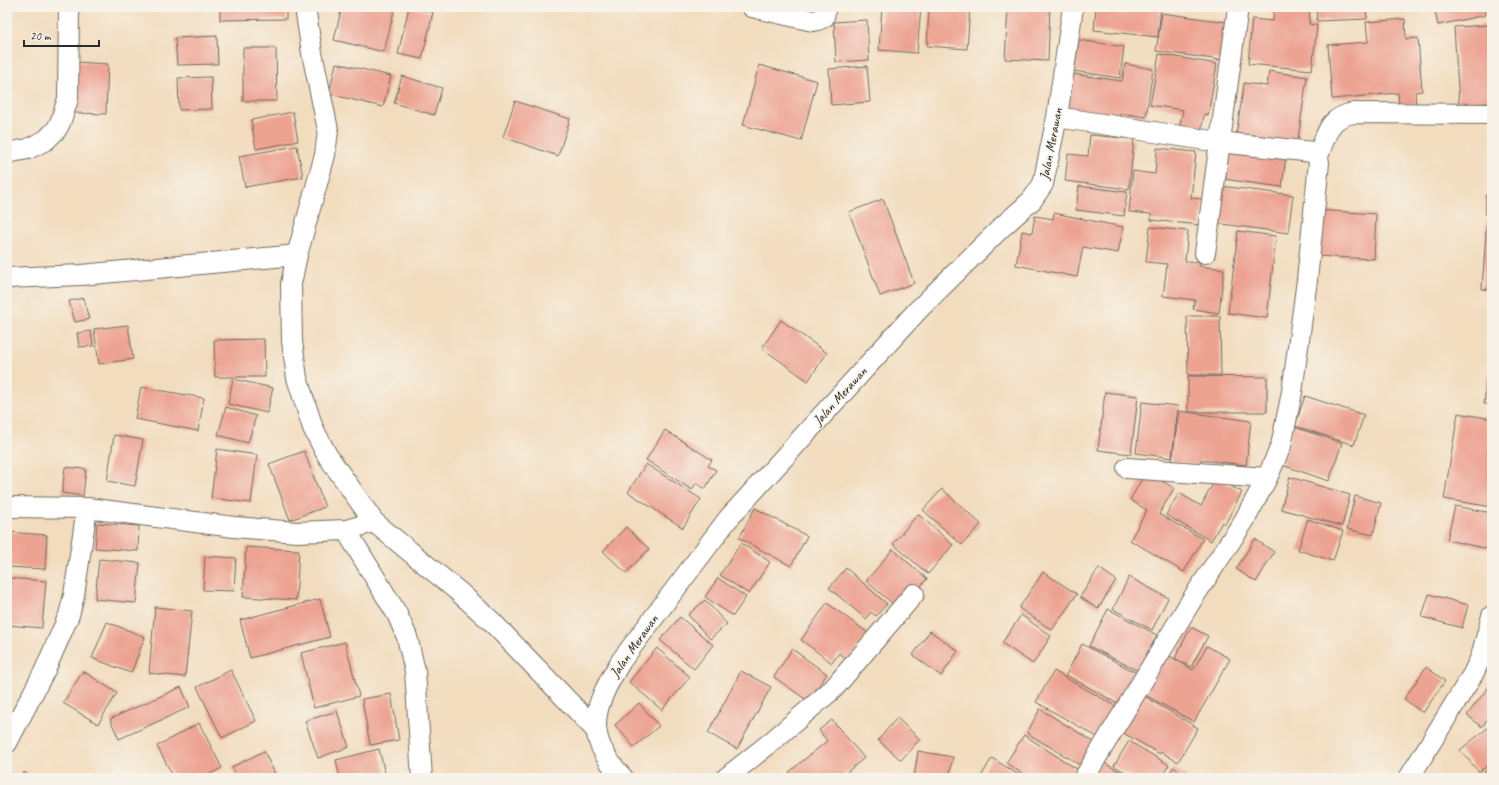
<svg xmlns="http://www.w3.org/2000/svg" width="1499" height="785" viewBox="0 0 1499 785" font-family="Caveat,sans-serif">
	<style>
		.building { fill: #eda392 }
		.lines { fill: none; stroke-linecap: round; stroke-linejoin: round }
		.minor-casing { stroke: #71695e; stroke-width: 22 }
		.minor { stroke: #fff; stroke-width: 20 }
		.labels { text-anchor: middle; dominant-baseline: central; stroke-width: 3; stroke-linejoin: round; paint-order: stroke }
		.street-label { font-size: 14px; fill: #2b2b2b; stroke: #f7f3e8 }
	</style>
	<rect width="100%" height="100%" fill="#f7f3e8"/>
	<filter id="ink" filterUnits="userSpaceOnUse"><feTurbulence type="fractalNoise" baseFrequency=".025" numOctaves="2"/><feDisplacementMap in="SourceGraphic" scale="8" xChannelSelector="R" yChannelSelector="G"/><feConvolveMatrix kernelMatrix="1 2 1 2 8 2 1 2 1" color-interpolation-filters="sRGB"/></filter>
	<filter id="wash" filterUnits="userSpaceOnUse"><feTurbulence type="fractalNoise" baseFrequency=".012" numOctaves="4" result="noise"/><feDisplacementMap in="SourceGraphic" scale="16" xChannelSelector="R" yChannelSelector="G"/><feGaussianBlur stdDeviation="0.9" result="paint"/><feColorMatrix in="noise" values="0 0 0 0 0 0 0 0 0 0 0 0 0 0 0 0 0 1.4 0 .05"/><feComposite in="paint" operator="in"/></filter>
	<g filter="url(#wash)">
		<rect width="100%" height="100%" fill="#f2dcbe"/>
		<g id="blocks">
			<path class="building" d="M220 7H286V19L220 20Z
				M342 7H395L384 52 334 40Z
				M409 7 433 12 422 59 398 54Z
				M882 7H921L917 53 879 50Z
				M929 7H970L967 49 927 46Z
				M1008 7H1050L1048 61 1005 59Z
				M1096 7H1161L1158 37 1094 30Z
				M1274 7 1310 8 1309 24 1317 25 1312 70 1248 64 1252 19 1273 21Z
				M1316 7H1366L1367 19 1317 21Z
				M1371 7H1402V8L1371 11Z
				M1434 7H1484L1486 15 1438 25Z
				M1162 13 1226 22 1221 60 1156 51Z
				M1405 19 1406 39 1418 38 1422 91 1415 92 1416 104 1399 106 1398 93 1332 99 1328 45 1368 42 1366 22Z
				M867 20 869 60 836 62 834 22Z
				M1491 25 1492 103 1459 104 1454 27Z
				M217 36 218 64 177 65 175 38Z
				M1079 40 1124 47 1120 78 1074 71Z
				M243 48H276L277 101H243Z
				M1159 54 1217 64 1208 115 1204 114 1201 133 1179 129 1183 110 1150 105Z
				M76 62 108 64 106 114 74 113Z
				M336 63 391 76 383 107 329 94Z
				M1125 64 1153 69 1146 117 1120 113 1119 118 1068 111 1073 74 1122 81Z
				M759 65 817 81 801 141 743 125Z
				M867 66 870 102 831 105 829 69Z
				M1269 71 1307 77 1297 146 1236 136 1244 83 1267 86Z
				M402 76 442 88 434 115 394 103Z
				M211 77 212 109 179 110 178 78Z
				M515 101 570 119 558 156 503 137Z
				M293 112 298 141 256 149 251 120Z
				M1090 135 1134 139 1129 189 1065 181 1068 154 1088 156Z
				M297 146 303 177 245 187 239 156Z
				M1157 148 1196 152 1191 198 1203 199 1200 225 1151 220V214L1129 212 1133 171 1155 174Z
				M1227 148 1286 156 1282 187 1223 179Z
				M1079 186 1127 192 1124 216 1076 210Z
				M1220 186 1293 195 1288 233 1215 223Z
				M1486 195H1492V215H1486Z
				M883 199 914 283 880 296 849 212Z
				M1317 210 1376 214 1374 259 1314 256Z
				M1054 213 1123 227 1118 253 1083 247 1077 277 1016 265 1022 231 1032 233 1035 216 1053 219Z
				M1487 220H1492V290L1482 289Z
				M1150 227 1188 231 1185 261 1200 262 1199 266 1224 269 1219 313 1193 309 1195 300 1163 296 1167 264 1146 262Z
				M1238 231 1276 236 1267 318 1228 313Z
				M83 298 89 319 75 322 69 301Z
				M1187 316H1220L1221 375H1188Z
				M781 320 827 353 808 381 762 348Z
				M128 325 133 359 99 364 94 329Z
				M91 331 93 346 79 347 77 333Z
				M264 339 265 377H215L214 340Z
				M1188 376 1267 377V412H1188Z
				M1487 378H1492V404H1484Z
				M233 379 273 388 267 413 228 404Z
				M141 387 204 398 198 431 135 419Z
				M1105 392 1138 396 1131 454 1098 450Z
				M1305 396 1364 415 1354 445 1295 426Z
				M1142 402 1178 406 1172 458 1136 453Z
				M226 407 256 416 248 443 218 435Z
				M1179 411 1251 421 1246 465 1201 460 1200 465 1172 461Z
				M1458 413 1492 419V507L1444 499Z
				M1294 427 1342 443 1329 481 1282 465Z
				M665 430 712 460 708 466 716 470 705 489 696 483 692 490 646 460Z
				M114 435 143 440 135 486 107 481Z
				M217 449 257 455 251 503 211 498Z
				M304 451 325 507 290 520 269 464Z
				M646 464 701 499 683 528 628 492Z
				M65 467 86 469 83 496 62 493Z
				M1146 472 1174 488 1159 514 1203 539 1184 572 1130 540 1147 510 1130 500Z
				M1290 477 1350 495 1342 526 1281 509Z
				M1216 478 1242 492 1225 524 1222 522 1211 541 1166 515 1179 493 1201 506Z
				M942 489 981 524 962 545 923 510Z
				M1355 496 1381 503 1373 535 1347 529Z
				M1455 506 1492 513V529L1488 549 1447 540Z
				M755 508 807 536 791 566 739 538Z
				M918 514 953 545 928 574 893 544Z
				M1308 519 1343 531 1333 561 1298 550Z
				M97 523 139 526 138 551 95 548Z
				M626 527 649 549 626 573 603 551Z
				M7 532 47 535 45 569 7 567Z
				M1255 539 1274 552 1256 582 1236 569Z
				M741 543 770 562 749 594 720 575Z
				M246 547 299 550 296 600 243 597Z
				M893 549 927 579 900 610 866 581Z
				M205 556 236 558 234 591 203 590Z
				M99 559 140 563 136 603 95 599Z
				M846 568 887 604 876 616 871 612 866 619 829 588Z
				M1099 568 1116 580 1098 609 1080 597Z
				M1043 572 1077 594 1052 630 1019 608Z
				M1129 577 1168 598 1152 630 1113 609Z
				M7 578 46 581 42 628 7 625Z
				M718 578 746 597 733 616 705 597Z
				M1429 594 1468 605 1462 628 1422 617Z
				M320 599 330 637 250 658 240 620Z
				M705 600 727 624 710 639 688 615Z
				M827 603 868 633 849 661 839 653 832 663 801 640Z
				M155 607 192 611 185 677 149 673Z
				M1108 609 1157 635 1138 671 1089 646Z
				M1021 615 1051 636 1033 664 1002 643Z
				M680 617 713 645 694 669 660 640Z
				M107 622 145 637 131 673 92 658Z
				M1191 627 1208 636 1191 667 1175 658Z
				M930 631 958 651 941 676 913 655Z
				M345 642 359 696 314 708 301 653Z
				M1082 644 1137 673 1120 705 1066 675Z
				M1207 646 1230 659 1194 722 1140 692 1163 652 1193 670Z
				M657 648 690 677 662 710 629 682Z
				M792 649 827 674 808 701 774 677Z
				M1426 667 1445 681 1423 713 1404 699Z
				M231 670 256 721 222 738 197 687Z
				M83 671 117 693 98 724 63 703Z
				M741 671 771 687 737 749 708 733Z
				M1054 671 1119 708 1101 739 1036 702Z
				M1490 685 1492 686V713L1482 727 1467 715Z
				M181 687 190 707 119 739 110 719Z
				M1139 693 1198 728 1178 762 1161 752 1160 754 1118 730Z
				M391 694 399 740 370 745 362 699Z
				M639 703 659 726 634 747 615 725Z
				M1040 709 1099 745 1085 768 1027 733Z
				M337 711 349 747 318 758 305 721Z
				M897 718 920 739 901 760 878 740Z
				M832 720 864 758 840 778H794L789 772 827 741 819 730Z
				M199 723 222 768 202 778H174L157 746Z
				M1490 726 1492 729V762L1479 772 1460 750Z
				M1024 735 1083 773 1080 778H1029L1006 763Z
				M1129 741 1169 765 1161 778H1134L1114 766Z
				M379 749 386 778H340L336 760Z
				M264 751 277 778H237L232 767Z
				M918 751 953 757 949 778H914Z
				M992 758 1019 775 1017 778H980Z
				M1101 761 1130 778H1091Z
				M1492 765V778H1477Z
				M1173 767 1190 778H1167Z
				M24 772 33 778H21Z"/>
		</g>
	</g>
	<g filter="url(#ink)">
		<use href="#blocks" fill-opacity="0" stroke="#71695e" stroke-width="1"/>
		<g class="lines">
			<g class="minor-casing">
				<path id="minor" d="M305 7 312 53 328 130 325 155 297 255 291 284 292 341 297 378 313 428 327 455 374 522 459 592 492 622 595 729
					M752 7 813 21 818 20 824 17 826 7
					M1057 117 1219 142 1313 152 1317 154 1319 163 1307 280 1292 392 1281 446 1267 478 1244 521 1191 601 1084 778
					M7 153 28 149 46 140 56 130 60 123 68 99 69 7
					M1318 156C1327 134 1328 117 1354 113L1492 114
					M1205 253 1238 7
					M7 278 81 275 297 255
					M1127 468 1267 478
					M7 507 87 508 234 527 297 532 346 530 374 522
					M346 530 397 614 407 637 415 671 422 778
					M7 743 45 670 69 615 74 595 87 508
					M623 778C582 734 593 708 621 661L728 519 917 311 1002 227 1032 200 1043 184 1057 117 1073 7
					M726 778 770 743 833 689 914 594
					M1409 778 1473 674 1481 657 1492 616"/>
			</g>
			<use href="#minor" class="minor"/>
		</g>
	</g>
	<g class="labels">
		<g class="street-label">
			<text transform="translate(1051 144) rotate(-79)">Jalan Merawan</text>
			<text transform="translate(840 396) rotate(-48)">Jalan Merawan</text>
			<text transform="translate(634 646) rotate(-55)">Jalan Merawan</text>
		</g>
	</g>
	<rect width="1499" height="785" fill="none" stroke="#f7f3e8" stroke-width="24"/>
	<path d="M24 40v6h75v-6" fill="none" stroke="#2b2b2b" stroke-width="2"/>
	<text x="30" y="40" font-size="12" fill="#2b2b2b" stroke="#f7f3e8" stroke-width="3" paint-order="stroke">20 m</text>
</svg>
